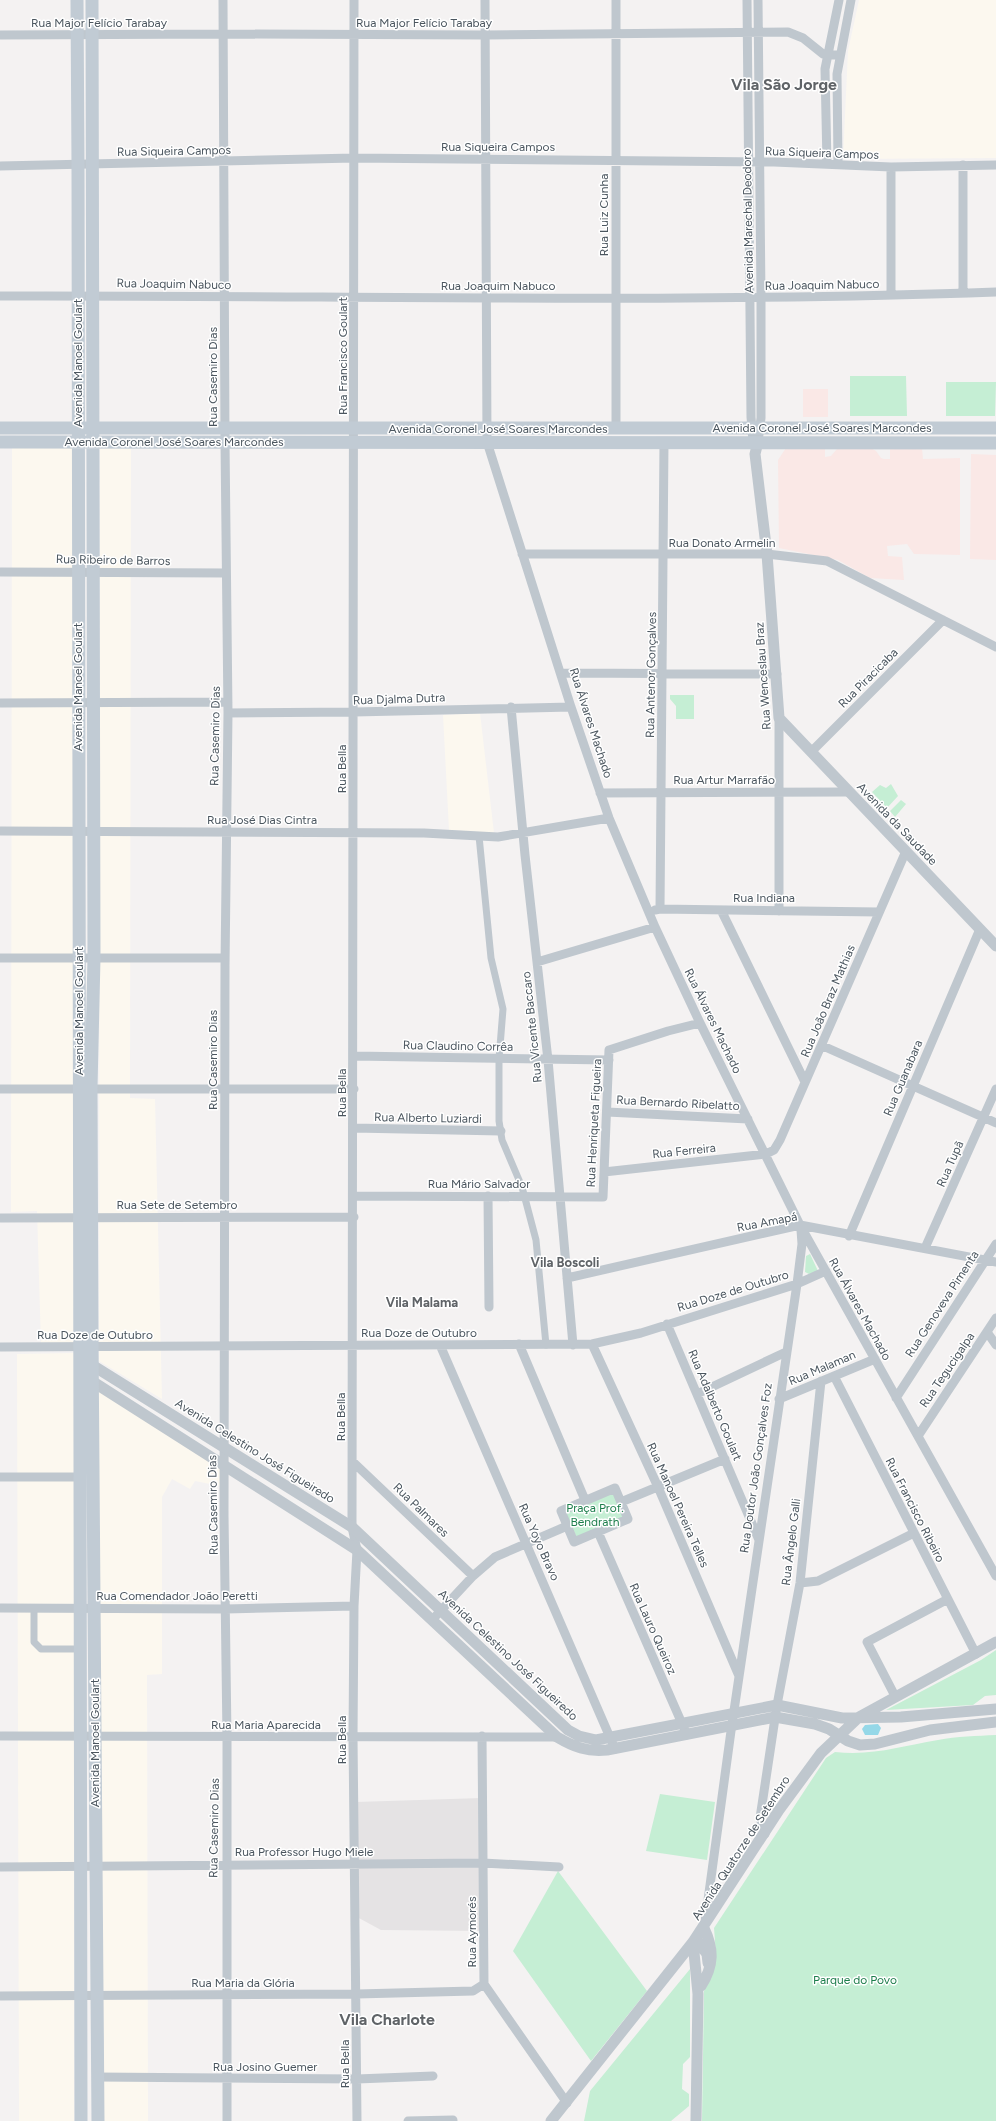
<svg xmlns="http://www.w3.org/2000/svg" width="996" height="2121" viewBox="0 0 996 2121" font-family="Figtree,sans-serif">
	<style>
		.commercial { fill: #fcf8ef }
		.education { fill: #e5e3e4 }
		.medical { fill: #fae8e6 }
		.green { fill: #c5eed4 }
		.water { fill: #95d8e8 }
		.lines { fill: none; stroke-linecap: round; stroke-linejoin: round }
		.pedestrian { stroke: #bfc7ce; stroke-width: 7 }
		.minor { stroke: #bfc7ce; stroke-width: 9 }
		.tertiary { stroke: #bfc7ce; stroke-width: 11 }
		.secondary { stroke: #c1cbd4; stroke-width: 13 }
		.labels { text-anchor: middle; dominant-baseline: central; stroke-width: 3; stroke-linejoin: round; paint-order: stroke }
		.street-label { font-size: 12px; fill: #4b565f; stroke: #fff }
		.park-label { font-size: 12px; fill: #1d7e4c; stroke: #fff }
		.neighbourhood-label { font-size: 13px; font-weight: bold; fill: #5f6367; stroke: #fff }
		.district-label { font-size: 16px; font-weight: bold; fill: #5f6367; stroke: #fff }
	</style>
	<rect width="100%" height="100%" fill="#f4f2f2"/>
	<path class="commercial" d="M859 0H996V158L843 159 848 51Z
		M12 446 73 447 75 1344H41L37 1211 11 1212Z
		M100 448 131 449 130 1098 155 1099 162 1399 99 1361Z
		M480 713 494 833 449 830 443 715Z
		M74 1353V2121H19L17 1354Z
		M98 1389 221 1467 220 1486 195 1481 190 1489 172 1479 162 1497V1674L147 1675 148 2121H104Z"/>
	<path class="education" d="M482 1798V1931L381 1930 357 1917 356 1802Z"/>
	<path class="medical" d="M803 389H828V417H803Z
		M786 448H825V457L831 456 837 449 871 448 876 451 881 458 884 459H890V449L922 448 923 459 960 458V555L914 554 907 544 887 546 888 556 902 557 904 580 870 578 838 560 779 548 778 460Z
		M971 454 996 455V560L970 559Z"/>
	<path class="green" d="M850 376H906L907 416H850Z
		M946 382H996L995 416H946Z
		M670 695H694V719H676V706L670 699Z
		M891 784 898 796 887 808 872 792 880 785 886 788Z
		M901 800 906 804 895 817 890 811Z
		M810 1254 818 1271 809 1274 805 1272 806 1256Z
		M613 1493 624 1518 577 1538 566 1513Z
		M996 1650V1695L985 1696 973 1705 886 1710 981 1660Z
		M996 1735V2121H702L704 1991C718 1967 716 1954 714 1928L826 1758 835 1752C874 1756 901 1746 938 1740 957 1736 977 1736 996 1735Z
		M660 1794 715 1802 707 1860 646 1851Z
		M558 1871 647 1991 591 2061 513 1951Z
		M690 1969V2057L683 2064 682 2089 689 2094V2106L671 2121H584L590 2091Z"/>
	<path class="water" d="M878 1724 881 1728 878 1735H865L862 1729 865 1725Z"/>
	<g class="lines">
		<path class="pedestrian" d="M479 836 491 958 503 1009 499 1059V1121L502 1140 522 1187 536 1240 546 1345
			M34 1608V1642L41 1649H79"/>
		<path class="minor" d="M223 0 225 442 228 713 225 966 224 1515 227 1737V2121
			M354 0 352 1527 357 1550 354 1606 353 1737 357 2121
			M485 0 487 442 571 707 609 818 655 927 700 1023 800 1225 996 1576
			M747 0 751 417 753 442
			M758 0 761 297V418L758 442
			M0 35 223 34 486 35 788 32 803 38 823 54 840 55
			M827 164 825 69 839 0
			M838 164 837 74 851 0
			M0 166 354 158 774 162 891 167 996 165
			M891 167V295
			M963 293V165
			M0 296C332 295 664 304 996 292
			M616 429V0
			M522 554H767L827 561 996 647
			M0 572 226 573
			M562 673 777 674
			M0 703 228 702
			M511 707 525 855 548 1060 573 1345
			M228 713 354 712 571 707
			M811 752 943 620
			M600 793 848 792
			M0 831 424 833 498 837 609 818
			M660 909 664 442
			M655 910 660 909 879 912
			M721 910 805 1082
			M779 911V718
			M0 958H225
			M537 962 655 927
			M823 1046 996 1123
			M354 1056 609 1060
			M0 1089H354
			M607 1112 748 1119
			M354 1128 501 1131
			M604 1172 766 1154 774 1150 780 1140 906 851
			M354 1196 603 1197 609 1050 668 1031 700 1023
			M488 1196 489 1307
			M0 1218 354 1217
			M849 1236 980 929
			M925 1248 996 1089
			M567 1278 800 1225 996 1262
			M667 1324 759 1540
			M987 1332 996 1345
			M519 1344 585 1500
			M592 1344 658 1487 739 1676
			M440 1345 615 1749
			M0 1347 592 1344 641 1333 797 1284 826 1271
			M834 1376 976 1654
			M697 1394 786 1352
			M896 1398 996 1244
			M779 1399 875 1359
			M918 1436 996 1318
			M353 1462 473 1576
			M0 1477H81
			M615 1488 628 1519 574 1542 561 1511Z
			M621 1502 725 1459
			M598 1532 687 1735
			M800 1583 818 1581 914 1533
			M0 1608 226 1609 354 1606
			M433 1619 473 1576 495 1557 567 1526
			M895 1696 867 1642 948 1599
			M0 1736 557 1737
			M482 1736 484 1984 567 2103
			M765 1834 760 1818 777 1705 800 1583 821 1381
			M0 1867 483 1863 559 1867
			M705 1922 731 1731 797 1284 802 1244 801 1230
			M0 1996 357 1994 473 1991 484 1984
			M97 2077 357 2079 433 2076
			M408 2121 453 2120"/>
		<path class="tertiary" d="M758 442 755 454 767 554 779 718 996 946
			M89 1360 92 1365 352 1527 568 1730 579 1736 596 1740 777 1705 842 1718 901 1717 996 1709
			M87 1378 357 1550 557 1737C574 1747 587 1752 607 1750L775 1717 815 1724 829 1729 848 1741 860 1745 875 1744 930 1730 996 1722
			M696 1939 707 1954 708 1963
			M693 1942 698 1994 696 2121
			M701 1986C714 1966 714 1949 704 1928
			M551 2121 693 1942 779 1810 821 1753 859 1717 996 1642"/>
		<path class="secondary" d="M77 0 78 165 81 2121
			M92 0 94 958 91 1088 92 1340 98 2121
			M0 428H996
			M0 442 996 443"/>
	</g>
	<g class="labels">
		<g class="street-label">
			<text x="99" y="23">Rua Major Felício Tarabay</text>
			<text x="424" y="23">Rua Major Felício Tarabay</text>
			<text x="498" y="147">Rua Siqueira Campos</text>
			<text transform="translate(174 151) rotate(-1)">Rua Siqueira Campos</text>
			<text transform="translate(822 153) rotate(2)">Rua Siqueira Campos</text>
			<text transform="translate(604 215) rotate(-90)">Rua Luiz Cunha</text>
			<text transform="translate(748 221) rotate(-91)">Avenida Marechal Deodoro</text>
			<text transform="translate(174 284) rotate(1)">Rua Joaquim Nabuco</text>
			<text transform="translate(822 285) rotate(-1)">Rua Joaquim Nabuco</text>
			<text x="498" y="286">Rua Joaquim Nabuco</text>
			<text transform="translate(343 356) rotate(-90)">Rua Francisco Goulart</text>
			<text transform="translate(78 363) rotate(-90)">Avenida Manoel Goulart</text>
			<text transform="translate(213 377) rotate(-90)">Rua Casemiro Dias</text>
			<text x="822" y="428">Avenida Coronel José Soares Marcondes</text>
			<text x="498" y="429">Avenida Coronel José Soares Marcondes</text>
			<text x="174" y="442">Avenida Coronel José Soares Marcondes</text>
			<text x="722" y="543">Rua Donato Armelin</text>
			<text transform="translate(113 560) rotate(1)">Rua Ribeiro de Barros</text>
			<text transform="translate(651 675) rotate(-89)">Rua Antenor Gonçalves</text>
			<text transform="translate(763 676) rotate(-94)">Rua Wenceslau Braz</text>
			<text transform="translate(868 678) rotate(-45)">Rua Piracicaba</text>
			<text transform="translate(78 687) rotate(-90)">Avenida Manoel Goulart</text>
			<text transform="translate(399 699) rotate(-2)">Rua Djalma Dutra</text>
			<text transform="translate(591 723) rotate(72)">Rua Álvares Machado</text>
			<text transform="translate(215 736) rotate(-89)">Rua Casemiro Dias</text>
			<text transform="translate(342 769) rotate(-90)">Rua Bella</text>
			<text x="724" y="780">Rua Artur Marrafão</text>
			<text x="262" y="820">Rua José Dias Cintra</text>
			<text transform="translate(897 824) rotate(46)">Avenida da Saudade</text>
			<text x="764" y="898">Rua Indiana</text>
			<text transform="translate(828 1001) rotate(-67)">Rua João Braz Mathias</text>
			<text transform="translate(79 1011) rotate(-90)">Avenida Manoel Goulart</text>
			<text transform="translate(713 1021) rotate(64)">Rua Álvares Machado</text>
			<text transform="translate(532 1027) rotate(-96)">Rua Vicente Baccaro</text>
			<text transform="translate(458 1046) rotate(1)">Rua Claudino Corrêa</text>
			<text transform="translate(213 1060) rotate(-90)">Rua Casemiro Dias</text>
			<text transform="translate(903 1078) rotate(-67)">Rua Guanabara</text>
			<text transform="translate(342 1093) rotate(-90)">Rua Bella</text>
			<text transform="translate(678 1103) rotate(3)">Rua Bernardo Ribelatto</text>
			<text transform="translate(428 1118) rotate(1)">Rua Alberto Luziardi</text>
			<text transform="translate(594 1123) rotate(-87)">Rua Henriqueta Figueira</text>
			<text transform="translate(684 1151) rotate(-6)">Rua Ferreira</text>
			<text transform="translate(950 1164) rotate(-66)">Rua Tupã</text>
			<text x="479" y="1184">Rua Mário Salvador</text>
			<text x="177" y="1205">Rua Sete de Setembro</text>
			<text transform="translate(767 1222) rotate(-11)">Rua Amapá</text>
			<text transform="translate(733 1291) rotate(-17)">Rua Doze de Outubro</text>
			<text transform="translate(942 1304) rotate(-57)">Rua Genoveva Pimenta</text>
			<text transform="translate(860 1309) rotate(61)">Rua Álvares Machado</text>
			<text x="419" y="1333">Rua Doze de Outubro</text>
			<text x="95" y="1335">Rua Doze de Outubro</text>
			<text transform="translate(822 1368) rotate(-23)">Rua Malaman</text>
			<text transform="translate(947 1370) rotate(-56)">Rua Tegucigalpa</text>
			<text transform="translate(715 1405) rotate(67)">Rua Adalberto Goulart</text>
			<text transform="translate(341 1417) rotate(-90)">Rua Bella</text>
			<text transform="translate(255 1451) rotate(32)">Avenida Celestino José Figueiredo</text>
			<text transform="translate(756 1468) rotate(-82)">Rua Doutor João Gonçalves Foz</text>
			<text transform="translate(213 1505) rotate(-91)">Rua Casemiro Dias</text>
			<text transform="translate(678 1505) rotate(66)">Rua Manoel Pereira Telles</text>
			<text transform="translate(421 1510) rotate(44)">Rua Palmares</text>
			<text transform="translate(915 1510) rotate(63)">Rua Francisco Ribeiro</text>
			<text transform="translate(539 1542) rotate(66)">Rua Yoyo Bravo</text>
			<text transform="translate(791 1542) rotate(-83)">Rua Ângelo Galli</text>
			<text x="177" y="1596">Rua Comendador João Peretti</text>
			<text transform="translate(653 1629) rotate(66)">Rua Lauro Queiroz</text>
			<text transform="translate(508 1655) rotate(43)">Avenida Celestino José Figueiredo</text>
			<text x="266" y="1725">Rua Maria Aparecida</text>
			<text transform="translate(342 1740) rotate(-90)">Rua Bella</text>
			<text transform="translate(95 1743) rotate(-90)">Avenida Manoel Goulart</text>
			<text transform="translate(214 1828) rotate(-89)">Rua Casemiro Dias</text>
			<text transform="translate(741 1848) rotate(-57)">Avenida Quatorze de Setembro</text>
			<text x="304" y="1852">Rua Professor Hugo Miele</text>
			<text transform="translate(472 1932) rotate(-90)">Rua Aymorés</text>
			<text x="243" y="1983">Rua Maria da Glória</text>
			<text transform="translate(345 2064) rotate(-90)">Rua Bella</text>
			<text x="265" y="2067">Rua Josino Guemer</text>
		</g>
		<g class="park-label">
			<text x="595" y="1508">Praça Prof.<tspan x="595" dy="14">Bendrath</tspan></text>
			<text x="855" y="1980">Parque do Povo</text>
		</g>
		<g class="neighbourhood-label">
			<text x="565" y="1262">Vila Boscoli</text>
			<text x="422" y="1302">Vila Malama</text>
		</g>
		<g class="district-label">
			<text x="784" y="84">Vila São Jorge</text>
			<text x="387" y="2019">Vila Charlote</text>
		</g>
	</g>
</svg>
